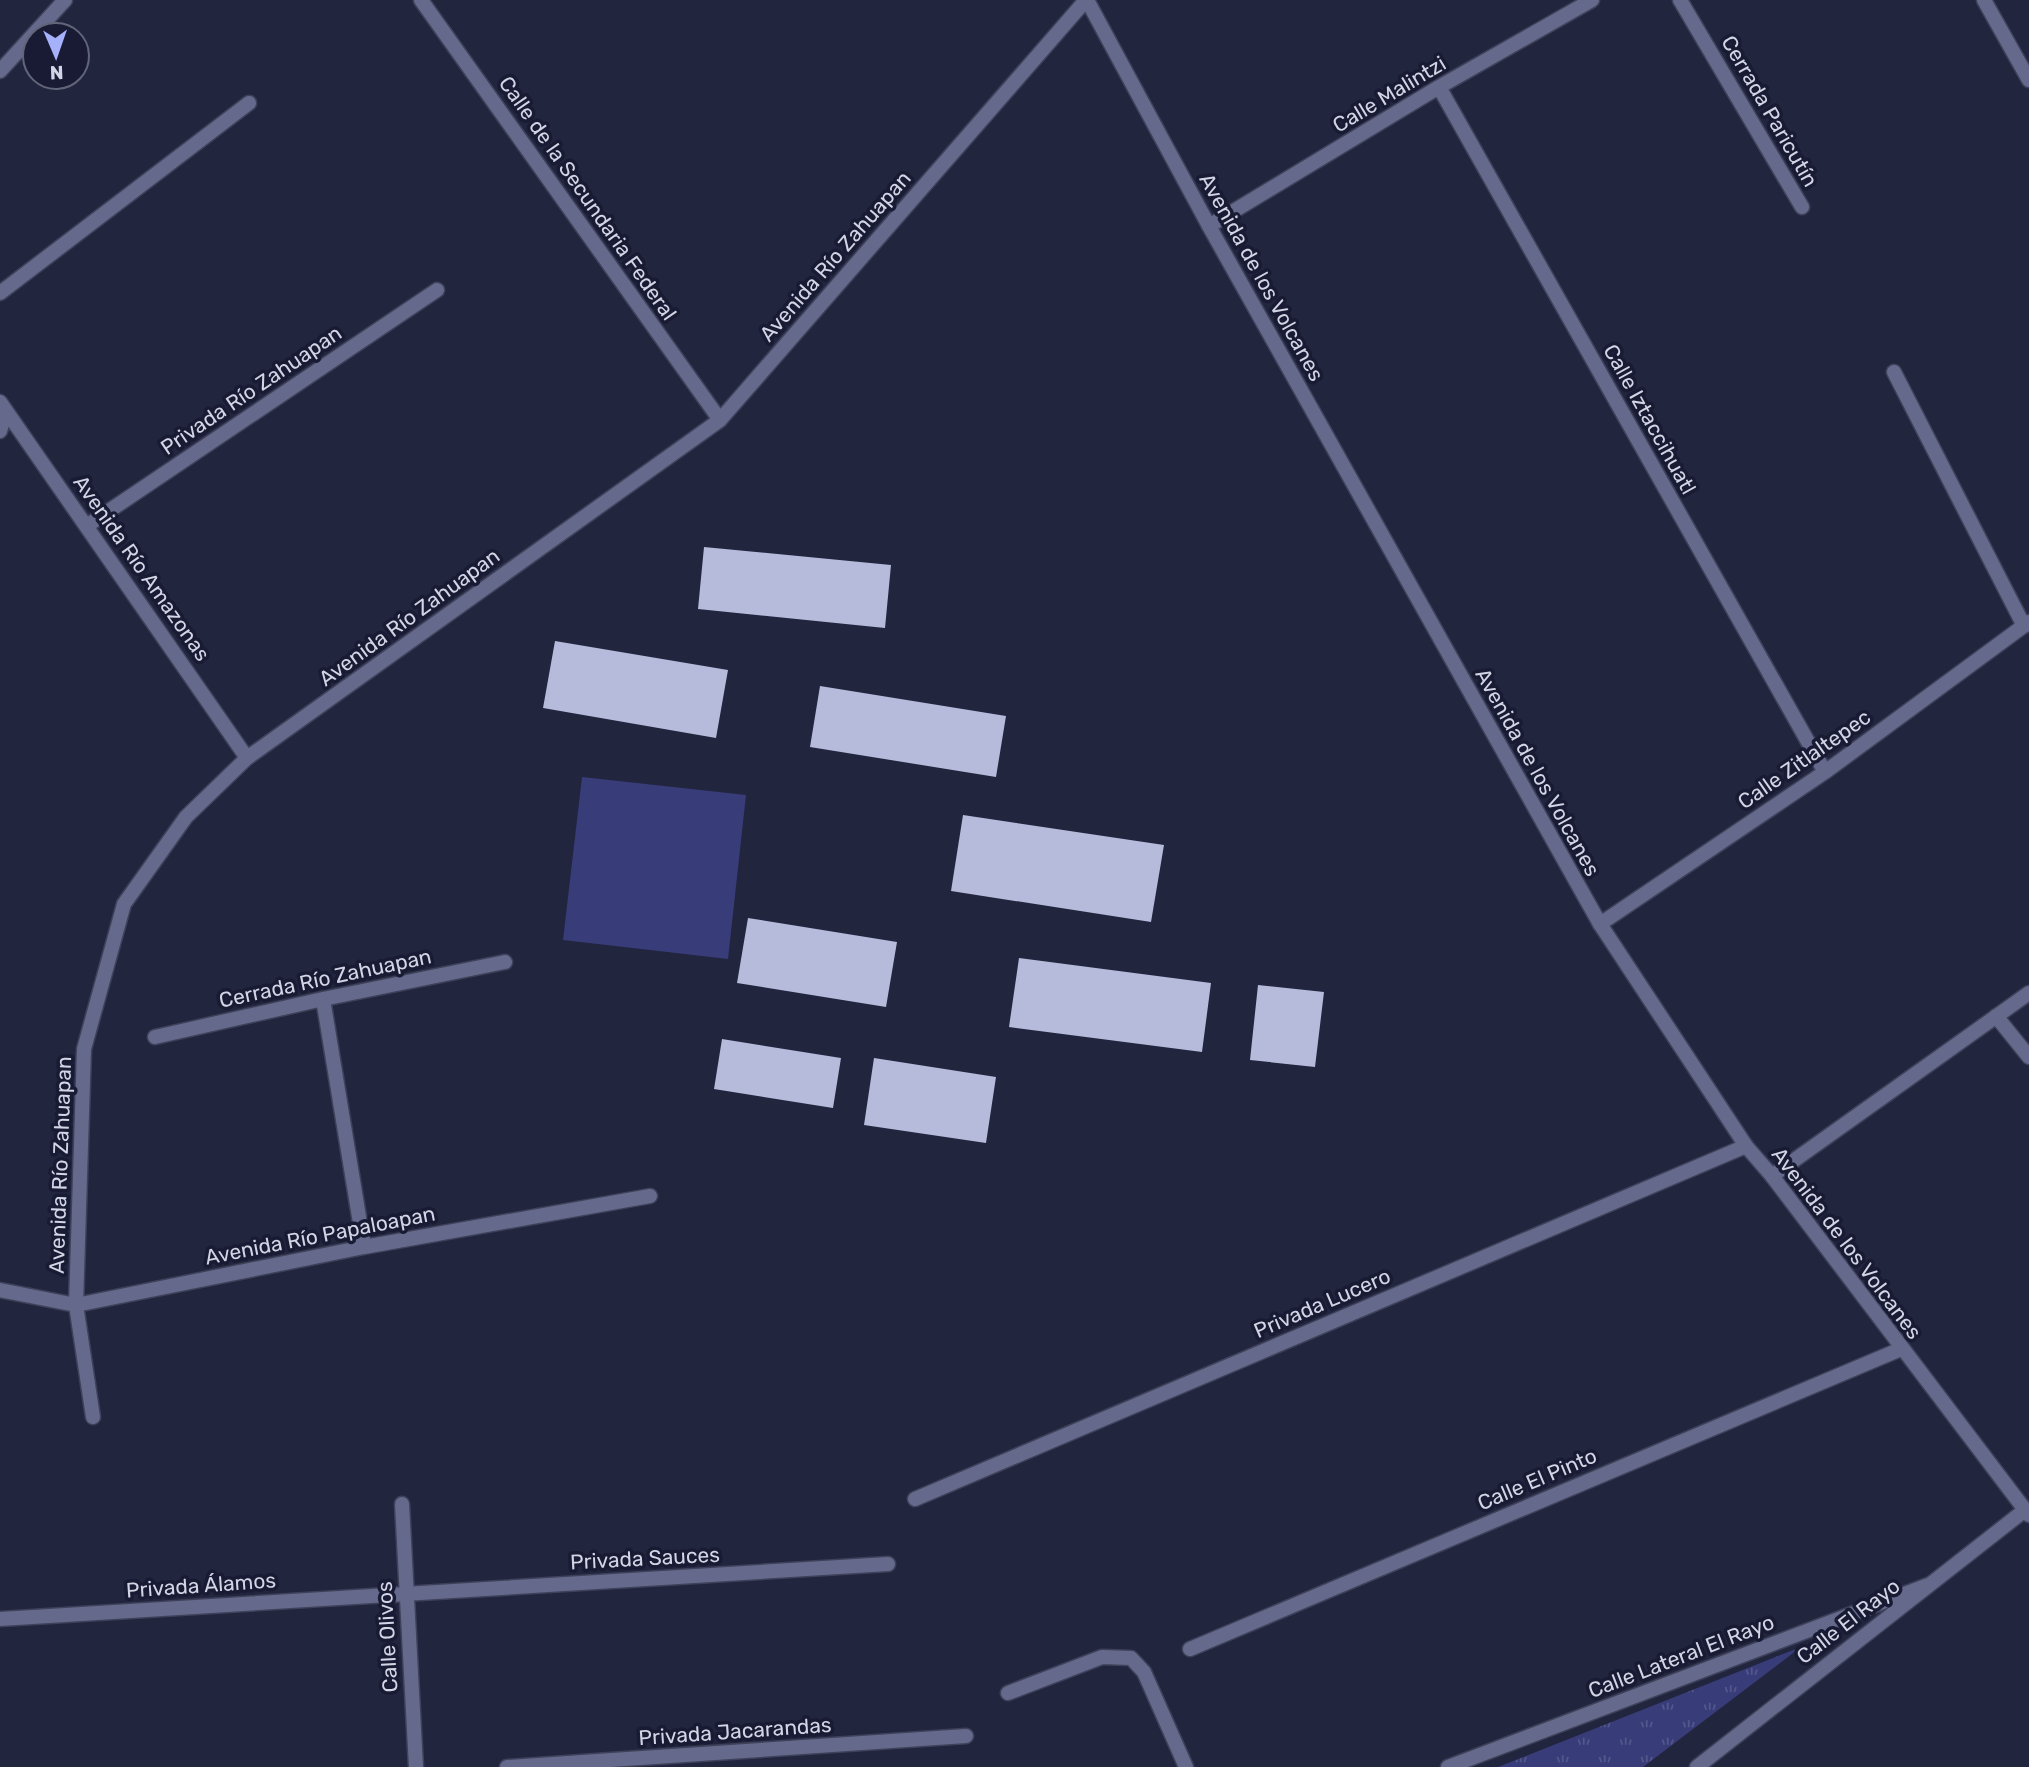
<svg xmlns="http://www.w3.org/2000/svg" width="2029" height="1767" viewBox="0 0 2029 1767" font-family="Rubik,sans-serif">
	<style>
		.grass { fill: url(#grass-tufts) }
		.garden { fill: #383c79 }
		.building { fill: #b6bbdc }
		.lines { fill: none; stroke-linecap: round; stroke-linejoin: round }
		.minor-casing { stroke: #3e4159; stroke-width: 17 }
		.tertiary-casing { stroke: #3e4159; stroke-width: 17 }
		.minor { stroke: #656a8c; stroke-width: 14 }
		.tertiary { stroke: #656a8c; stroke-width: 14 }
		.labels { text-anchor: middle; dominant-baseline: central; stroke-width: 7; stroke-linejoin: round; paint-order: stroke }
		.street-label { font-size: 21px; fill: #d2d5e5; stroke: #181b33 }
	</style>
	<defs>
		<pattern id="grass-tufts" width="24" height="20" patternUnits="userSpaceOnUse" patternTransform="scale(1.75)"><rect width="24" height="20" fill="#383c79"/><path d="M3 7l-1-3M5 7V3M7 7l1-3M15 17l-1-3M17 17v-4M19 17l1-3" fill="none" stroke="#54578c"/></pattern>
	</defs>
	<rect width="100%" height="100%" fill="#22253e"/>
	<path class="grass" d="M1801 1647 1643 1767H1498Z"/>
	<path class="garden" d="M582 777 746 795 728 959 563 940Z"/>
	<path class="building" d="M704 547 891 565 885 628 698 609Z
		M555 641 728 670 716 738 543 708Z
		M820 686 1006 716 996 777 810 747Z
		M963 815 1164 845 1151 922 951 891Z
		M748 918 897 942 886 1007 737 983Z
		M1019 958 1211 983 1202 1052 1009 1027Z
		M1258 985 1324 992 1315 1067 1250 1060Z
		M722 1039 841 1058 833 1108 714 1089Z
		M874 1058 996 1077 986 1143 864 1125Z"/>
	<g class="lines">
		<g class="minor-casing">
			<path id="minor" d="M421 0 720 420
				M1680 0 1802 207
				M1984 0 2029 80
				M0 71 65 0
				M1439 87 1825 772
				M1209 226 1439 87 1592 0
				M0 293 249 103
				M1894 372 2024 626
				M0 402 247 758
				M0 431 6 411
				M88 525 437 290
				M1600 924 1825 772 2029 622
				M323 999 364 1247
				M1996 1016 2029 1057
				M155 1037 323 999 505 962
				M1772 1176 2029 993
				M0 1290 76 1305 364 1247 650 1196
				M93 1417 76 1305 84 1049 124 904 186 817 247 758 720 420 1086 0
				M915 1499 1746 1146
				M402 1504 416 1767
				M0 1619 888 1564
				M1190 1649 1901 1349
				M1008 1693 1102 1657 1131 1658 1144 1672 1186 1767
				M507 1767 966 1736
				M1448 1767 1928 1585
				M1697 1767 2025 1510"/>
		</g>
		<g class="tertiary-casing">
			<path id="tertiary" d="M1087 0 1209 226 1600 924 1746 1146 1772 1176 2029 1515"/>
		</g>
		<use href="#minor" class="minor"/>
		<use href="#tertiary" class="tertiary"/>
	</g>
	<g class="labels">
		<g class="street-label">
			<text transform="translate(1389 94) rotate(-31)">Calle Malintzi</text>
			<text transform="translate(1770 111) rotate(60)">Cerrada Paricutín</text>
			<text transform="translate(588 198) rotate(55)">Calle de la Secundaria Federal</text>
			<text transform="translate(835 256) rotate(-49)">Avenida Río Zahuapan</text>
			<text transform="translate(1262 277) rotate(61)">Avenida de los Volcanes</text>
			<text transform="translate(251 390) rotate(-34)">Privada Río Zahuapan</text>
			<text transform="translate(1650 419) rotate(61)">Calle Iztaccihuatl</text>
			<text transform="translate(142 568) rotate(55)">Avenida Río Amazonas</text>
			<text transform="translate(409 617) rotate(-36)">Avenida Río Zahuapan</text>
			<text transform="translate(1804 759) rotate(-35)">Calle Zitlaltepec</text>
			<text transform="translate(1538 772) rotate(61)">Avenida de los Volcanes</text>
			<text transform="translate(325 978) rotate(-12)">Cerrada Río Zahuapan</text>
			<text transform="translate(60 1165) rotate(-88)">Avenida Río Zahuapan</text>
			<text transform="translate(320 1235) rotate(-11)">Avenida Río Papaloapan</text>
			<text transform="translate(1847 1243) rotate(53)">Avenida de los Volcanes</text>
			<text transform="translate(1322 1303) rotate(-23)">Privada Lucero</text>
			<text transform="translate(1537 1479) rotate(-23)">Calle El Pinto</text>
			<text transform="translate(645 1558) rotate(-3)">Privada Sauces</text>
			<text transform="translate(201 1585) rotate(-4)">Privada Álamos</text>
			<text transform="translate(1848 1621) rotate(-38)">Calle El Rayo</text>
			<text transform="translate(387 1637) rotate(-93)">Calle Olivos</text>
			<text transform="translate(1681 1656) rotate(-21)">Calle Lateral El Rayo</text>
			<text transform="translate(735 1731) rotate(-4)">Privada Jacarandas</text>
		</g>
	</g>
	<g transform="translate(56 56) rotate(178)"><circle r="33" fill="#181b33" stroke="#62657a" stroke-width="2"/>
	<path d="M0-5L12 26L0 18L-12 26Z" fill="#a6b1fc"/>
	<text y="-10" font-size="19" font-weight="bold" text-anchor="middle" fill="#d2d5e5">N</text>
	</g>
</svg>
